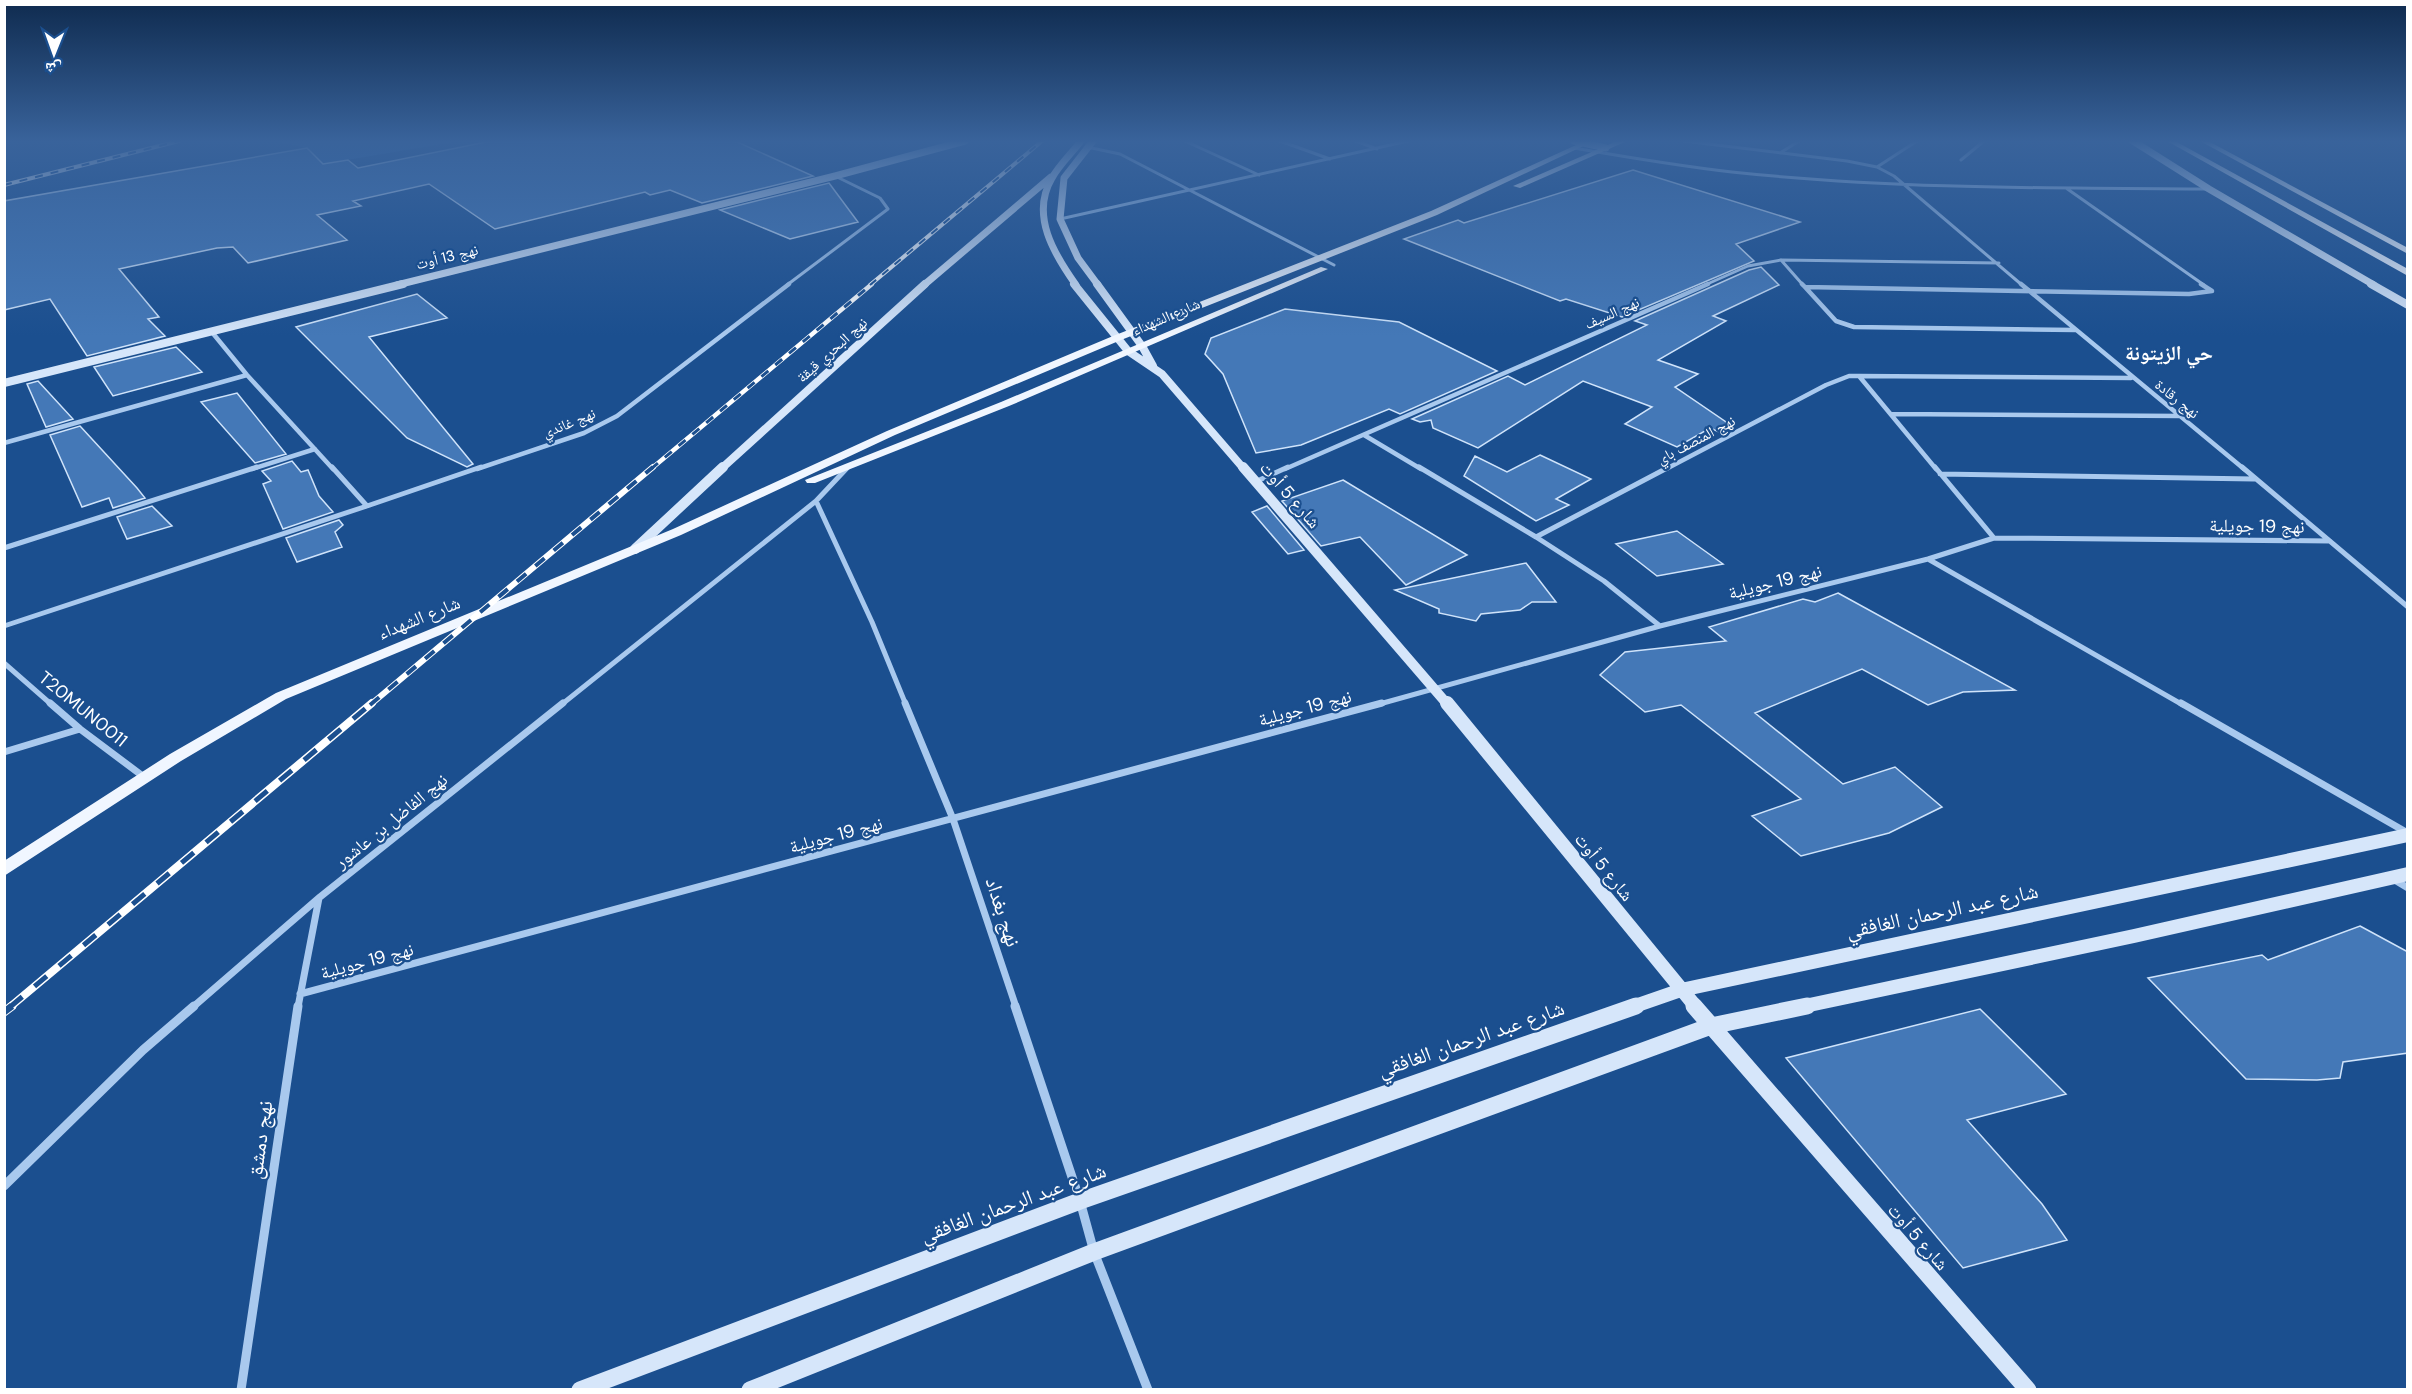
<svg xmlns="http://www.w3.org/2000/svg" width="2412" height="1394" viewBox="0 0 2412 1394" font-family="'DM Sans','Noto Naskh Arabic',sans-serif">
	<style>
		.green { fill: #2e69ad }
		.building { fill: #4478b7; stroke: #cfe3fa; stroke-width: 1.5 }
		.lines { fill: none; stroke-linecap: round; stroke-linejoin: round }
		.street-far4 { stroke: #a9c9ee; stroke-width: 3 }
		.street-far3 { stroke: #a9c9ee; stroke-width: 4.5 }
		.street-far2 { stroke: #a9c9ee; stroke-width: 5 }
		.street-far1 { stroke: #a9c9ee; stroke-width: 7 }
		.street { stroke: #a9c9ee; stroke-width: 9 }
		.secondary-far4 { stroke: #d6e6fa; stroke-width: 7 }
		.secondary-far3 { stroke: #d6e6fa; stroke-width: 8 }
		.secondary-far2 { stroke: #d6e6fa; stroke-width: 10 }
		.secondary-far1 { stroke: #d6e6fa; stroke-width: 14 }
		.secondary { stroke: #d6e6fa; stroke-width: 17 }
		.primary { fill: #f0f6ff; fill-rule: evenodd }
		.rail-far4-casing { stroke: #fff; stroke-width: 4 }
		.rail-far3-casing { stroke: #fff; stroke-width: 4.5 }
		.rail-far2-casing { stroke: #fff; stroke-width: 6 }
		.rail-far1-casing { stroke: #fff; stroke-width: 8 }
		.rail-casing { stroke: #fff; stroke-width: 9 }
		.rail-far4 { stroke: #1b4f8f; stroke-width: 2; stroke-dasharray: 8; stroke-linecap: butt }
		.rail-far3 { stroke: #1b4f8f; stroke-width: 3; stroke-dasharray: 9; stroke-linecap: butt }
		.rail-far2 { stroke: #1b4f8f; stroke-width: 4; stroke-dasharray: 12; stroke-linecap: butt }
		.rail-far1 { stroke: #1b4f8f; stroke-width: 5; stroke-dasharray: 16; stroke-linecap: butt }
		.rail { stroke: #1b4f8f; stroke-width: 7; stroke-dasharray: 20; stroke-linecap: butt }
		.labels { text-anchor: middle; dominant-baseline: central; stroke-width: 4.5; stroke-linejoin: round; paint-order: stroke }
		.far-street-label { font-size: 15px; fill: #fff; stroke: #1b4f8f }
		.street-label { font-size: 18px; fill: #fff; stroke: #1b4f8f }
		.far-district-label { font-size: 20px; font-weight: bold; fill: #fff; stroke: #1b4f8f }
		.near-street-label { font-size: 21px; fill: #fff; stroke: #1b4f8f }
	</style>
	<rect width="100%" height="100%" fill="#1b4f8f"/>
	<path class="green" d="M273 141H460L323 164 307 148Z"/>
	<path class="building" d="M491 141H735L813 176 702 203 670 190 650 195 645 192 495 229 429 184 353 201 361 206 317 215 347 240 248 263 233 247 217 248 119 269 159 317 148 319 165 336 87 356 50 299 4 310V201L307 148 323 164 348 160 358 168Z
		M1633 170 1800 222 1736 244 1754 261 1622 317 1566 299 1560 301 1404 239 1458 220 1464 223Z
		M829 183 858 222 790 239 720 210Z
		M1761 267 1779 285 1713 316 1726 321 1658 360 1698 374 1675 387 1729 424 1724 434 1710 428 1677 447 1625 424 1652 407 1583 381 1478 448 1433 428 1431 420 1420 422 1412 419 1508 376 1525 385 1647 325 1635 321 1749 270Z
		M417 294 447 318 369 337 473 464 467 467 407 438 296 327Z
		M1285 309 1399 322 1497 371 1400 414 1389 409 1301 445 1256 453 1223 374 1205 354 1211 338Z
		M176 347 202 372 113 396 94 367Z
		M38 381 73 419 46 427 27 384Z
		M237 393 286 454 255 463 201 402Z
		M80 426 137 488 145 498 113 508 109 498 82 507 50 435Z
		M1540 455 1591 479 1556 499 1569 505 1536 521 1464 476 1475 456 1507 472Z
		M292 461 301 472 308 470 319 496 333 512 283 529 263 484 271 481 262 471Z
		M1343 480 1467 555 1406 585 1360 537 1321 546 1282 501Z
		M152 506 172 526 127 539 117 517Z
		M1267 506 1304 550 1288 554 1252 512Z
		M339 520 343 525 335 532 342 547 297 562 286 538Z
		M1677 531 1723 564 1657 576 1616 544Z
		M1526 563 1556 602H1532L1520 610 1481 614 1476 621 1439 613V609L1395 590Z
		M1838 593 2015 690 1963 692 1928 705 1862 669 1755 713 1843 784 1895 767 1942 807 1889 833 1801 856 1752 816 1801 799 1681 705 1645 712 1600 675 1625 652 1726 641 1709 627 1803 599 1815 602Z
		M2360 926 2408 952V1053L2343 1062 2340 1078 2317 1080 2246 1079 2148 978 2262 955 2268 960Z
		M1980 1009 2066 1094 1967 1120 2042 1204 2067 1240 1963 1268 1786 1058Z"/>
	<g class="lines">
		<path class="street-far4" d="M1185 141 1259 175
			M1280 141 1330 159
			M1356 141 1377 149
			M1684 141 1847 161 1877 167 1894 176 2022 285
			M1087 147 1120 154 1334 265
			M1574 148C1626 157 1679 166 1732 172 1890 189 2050 188 2209 189
			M1780 153 1799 141
			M1961 160 1984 141
			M1877 167 1917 141
			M2066 188 2204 285
			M1060 219 1408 141
			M1781 260 1803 285
			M787 285 888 209 880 198 835 176
			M1705 285 1748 266 1781 260 1999 263"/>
		<path class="street-far3" d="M1802 284 1805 287 2189 294 2212 291 2201 284
			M2021 284 2244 469
			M1805 287 1836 321 1854 327 2076 330
			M211 331 247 375 333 469
			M1859 376 2131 378
			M1891 414 2180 416
			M1364 435 1421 469
			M4 443 247 375
			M252 469 315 449
			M477 469 584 433 617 416 789 284
			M846 469 849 466
			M1285 469 1708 284
			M1666 469 1826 385 1849 376H1859L1936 469"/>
		<path class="street-far2" d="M332 467 367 506 481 467
			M848 467 816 501 872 622 906 705
			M1419 467 1536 537 1669 467
			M1935 467 1994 538
			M2242 467 2408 607
			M1940 474 2254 479
			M1255 482 1288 467
			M1536 537 1604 581 1660 626
			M4 548 257 467
			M1928 559 2183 705
			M4 626 367 506
			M4 663 52 705
			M561 705 816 501
			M1376 705 1660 626 1928 559 1994 538 2330 541"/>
		<path class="street-far1" d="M50 703 80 729 144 777
			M905 703 953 819 1016 1007
			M2181 703 2406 832
			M4 752 80 729
			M2393 879 2408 888
			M300 994 1382 703
			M193 1007 320 897 563 703
			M298 1007 319 898"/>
		<path class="street" d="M1015 1006 1080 1201 1094 1252 1148 1390
			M4 1186 143 1050 194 1006
			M241 1390 298 1006"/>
		<path class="secondary-far4" d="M1093 141 1064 178 1060 219 1078 258 1098 285
			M1574 141 1606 148
			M2133 141 2209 189 2374 285
			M397 285 835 176 965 141
			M924 285 1051 177
			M1076 285C1054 254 1030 215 1052 178 1059 165 1072 153 1081 141"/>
		<path class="secondary-far3" d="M1074 284 1128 351 1162 374 1244 469
			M1097 284 1142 346 1153 366
			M2371 284 2408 305
			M4 383 403 284
			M721 469 925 284"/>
		<path class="secondary-far2" d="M1243 467 1448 705
			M635 549 723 467"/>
		<path class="secondary-far1" d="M1447 703 1696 1007
			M1632 1007 1681 990 2408 835
			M1800 1007 2134 936 2408 874"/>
		<path class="secondary" d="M1694 1006 2028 1390
			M580 1390 1080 1201 1636 1006
			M750 1390 1094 1252 1711 1026 1807 1006"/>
		<path class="primary" d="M1585 141H1594L1437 215 1121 340 895 435 681 535 286 699 181 761 4 876V861L170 754 276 693 673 529 887 431 1113 336 1431 211Z
			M1617 141H1627L1520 188 1513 186Z
			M2167 141H2175L2408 269V276Z
			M2200 141H2208L2408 248V254Z
			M1321 267 1328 269 1009 406 815 483H807L805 480 1001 402Z"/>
		<g class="rail-far4-casing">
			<path id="rail-far4" d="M4 185 179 141
				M870 285 1042 141"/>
		</g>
		<g class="rail-far3-casing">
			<path id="rail-far3" d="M651 469 872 284"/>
		</g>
		<g class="rail-far2-casing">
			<path id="rail-far2" d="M370 705 653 467"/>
		</g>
		<g class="rail-far1-casing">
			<path id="rail-far1" d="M10 1007 372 703"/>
		</g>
		<g class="rail-casing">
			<path id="rail" d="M4 1012 12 1006"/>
		</g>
		<use href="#rail-far4" class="rail-far4"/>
		<use href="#rail-far3" class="rail-far3"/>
		<use href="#rail-far2" class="rail-far2"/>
		<use href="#rail-far1" class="rail-far1"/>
		<use href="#rail" class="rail"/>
	</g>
	<linearGradient id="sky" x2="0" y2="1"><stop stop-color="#0f2b4f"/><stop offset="0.42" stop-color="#39639b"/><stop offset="1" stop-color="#39639b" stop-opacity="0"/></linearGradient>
	<rect width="2412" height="336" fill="url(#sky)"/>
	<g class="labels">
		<g class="far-street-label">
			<text transform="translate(447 257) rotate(-14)">نهج 13 أوت</text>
			<text transform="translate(1612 313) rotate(-24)">نهج السيف</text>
			<text transform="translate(1166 317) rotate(-23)">شارع الشهداء</text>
			<text transform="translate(832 350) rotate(-42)">نهج البحري قيقة</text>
			<text transform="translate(2177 399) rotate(39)">نهج رقادة</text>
			<text transform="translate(569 423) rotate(-22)">نهج غاندي</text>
			<text transform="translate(1696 440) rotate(-28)">نهج المنصف باي</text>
		</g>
		<g class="street-label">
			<text transform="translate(1290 495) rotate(49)">شارع 5 أوت</text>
			<text transform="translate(2257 526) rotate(1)">نهج 19 جويلية</text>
			<text transform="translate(1775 582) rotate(-14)">نهج 19 جويلية</text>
			<text transform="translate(419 618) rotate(-22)">شارع الشهداء</text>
			<text transform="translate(1305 708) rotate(-15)">نهج 19 جويلية</text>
			<text transform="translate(83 709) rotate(39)">T20MUN0011</text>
			<text transform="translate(391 821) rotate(-39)">نهج الفاضل بن عاشور</text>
			<text transform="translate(836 835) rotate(-15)">نهج 19 جويلية</text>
			<text transform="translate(1604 867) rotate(51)">شارع 5 أوت</text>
			<text transform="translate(367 961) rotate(-15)">نهج 19 جويلية</text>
			<text transform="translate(1918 1237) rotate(49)">شارع 5 أوت</text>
		</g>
		<g class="far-district-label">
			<text x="2169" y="353">حي الزيتونة</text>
		</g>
		<g class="near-street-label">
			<text transform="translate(1942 911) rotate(-12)">شارع عبد الرحمان الغافقي</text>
			<text transform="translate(1003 912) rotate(72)">نهج بغداد</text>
			<text transform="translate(1471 1039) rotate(-19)">شارع عبد الرحمان الغافقي</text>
			<text transform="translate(260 1140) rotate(-82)">نهج دمشق</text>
			<text transform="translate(1013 1203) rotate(-20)">شارع عبد الرحمان الغافقي</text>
		</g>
	</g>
	<rect width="2412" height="1394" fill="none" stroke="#ffffff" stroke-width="12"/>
	<g transform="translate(54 54) rotate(181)" stroke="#1b4f8f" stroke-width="4.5" paint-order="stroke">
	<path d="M0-4.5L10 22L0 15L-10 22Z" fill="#ffffff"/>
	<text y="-9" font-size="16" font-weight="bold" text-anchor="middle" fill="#ffffff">ش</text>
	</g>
</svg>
